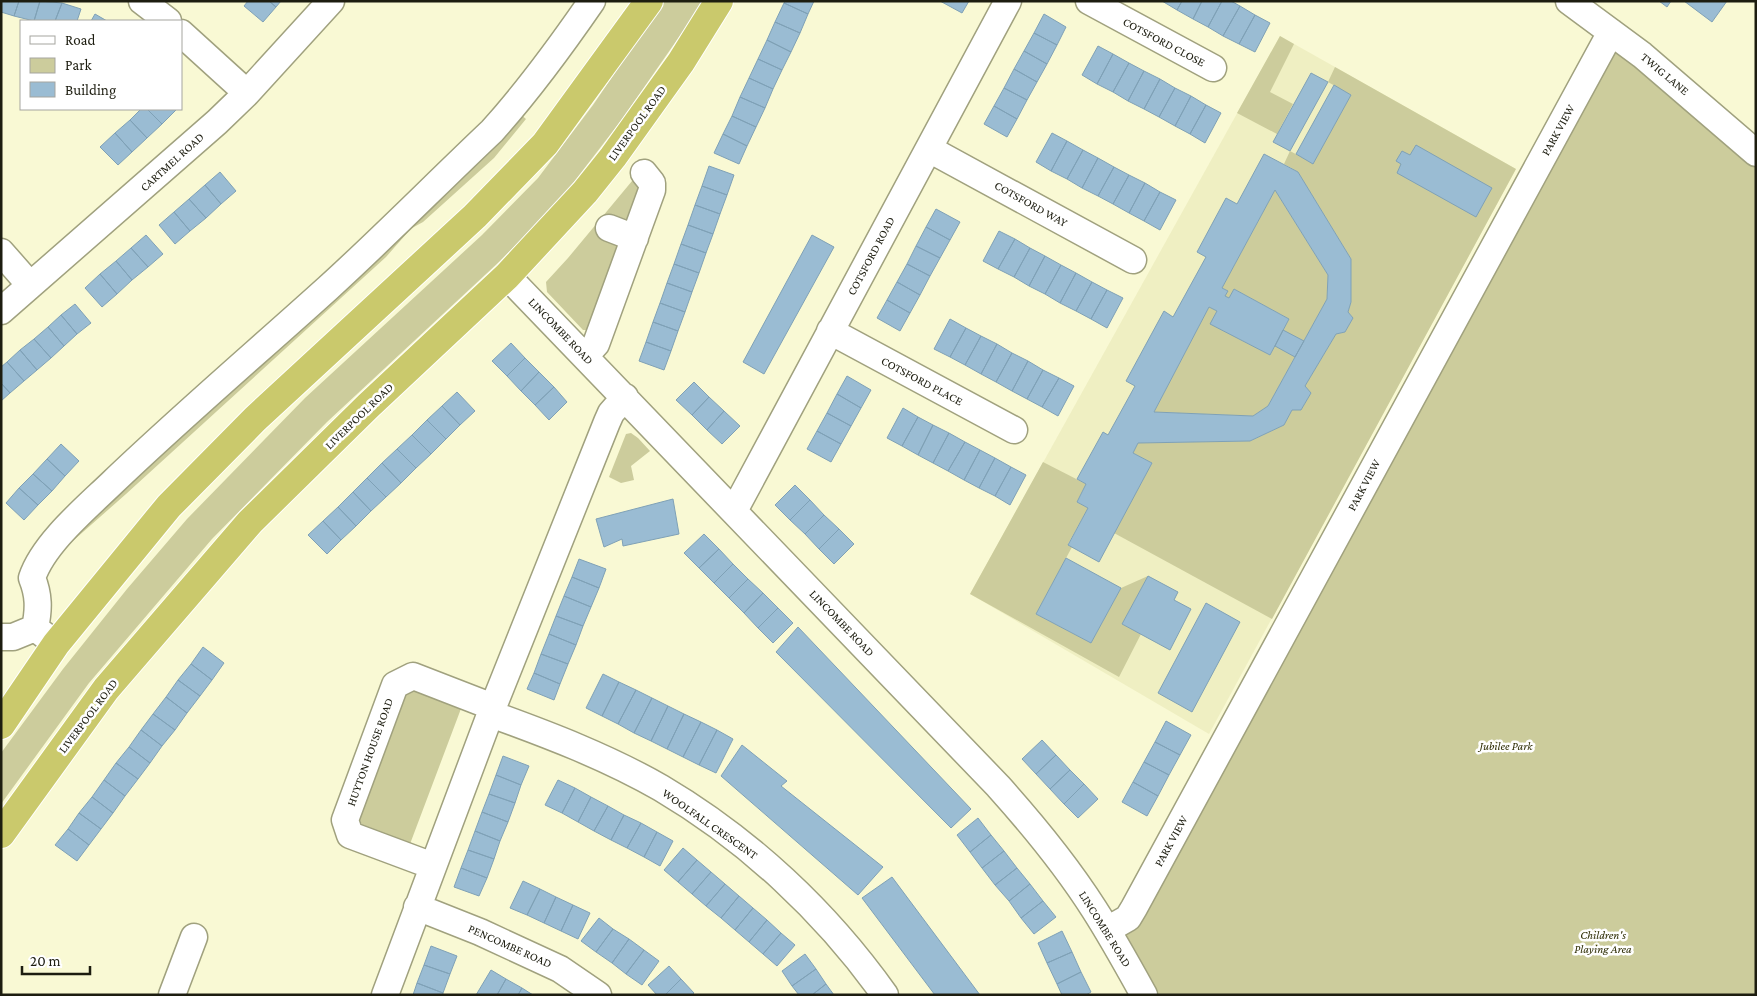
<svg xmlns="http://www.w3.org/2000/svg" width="1757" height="996" viewBox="0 0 1757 996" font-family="'Crimson Pro',serif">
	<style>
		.built { fill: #efefc2 }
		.green { fill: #cccc9c }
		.building { fill: #9abcd3; stroke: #7fa1b6; fill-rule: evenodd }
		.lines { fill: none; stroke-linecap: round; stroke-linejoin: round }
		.minor-casing { stroke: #a0a17e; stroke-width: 29 }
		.highway-casing { stroke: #fff; stroke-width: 30 }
		.minor { stroke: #fff; stroke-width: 26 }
		.highway { stroke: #cac96c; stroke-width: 28 }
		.labels { text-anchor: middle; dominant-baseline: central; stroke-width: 5; stroke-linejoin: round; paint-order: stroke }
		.street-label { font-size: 12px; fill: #1d1d10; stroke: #fff }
		.park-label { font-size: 12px; font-style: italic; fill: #2d2c03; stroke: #fff }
	</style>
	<rect width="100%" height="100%" fill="#f9f9d4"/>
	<path class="built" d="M1280 36 1516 169 1209 734 970 594Z"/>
	<path class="green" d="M664 1H704L620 122 560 200 500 261 327 422 212 539 89 683 1 804V753L63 669 127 589 187 519 305 398 482 235 538 178 593 105Z
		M1611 32 1756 154V995H1144L1119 924Z
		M1280 36 1294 44 1270 92 1293 104 1277 134 1237 113Z
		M1335 67 1516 169 1272 619 1114 533 1152 463 1133 453 1138 443 1250 441 1284 425 1292 410H1301L1311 393 1305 386 1336 334 1345 332 1353 318 1348 312 1351 302V259L1298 172 1284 164 1290 151 1313 163 1351 95 1328 82Z
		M519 113 526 119 494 158 423 222 412 228 408 223Z
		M637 175 644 187 616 242 619 248 588 330H583L547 292 546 282 568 258Z
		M1275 190 1328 275 1327 299 1268 406 1253 416 1154 412 1209 307 1217 311 1211 324 1270 355 1289 319 1234 289 1229 298 1225 296 1228 291 1222 288Z
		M404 228 408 232 386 257 126 494 49 562 74 533Z
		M631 433 638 438 650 451 631 466 634 480 621 483 609 477 624 439 626 434Z
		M1043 462 1086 484 1077 502 1088 508 1068 544 1072 547 1036 614 1091 643 1121 588 1148 576 1122 624 1141 634 1119 677 970 594Z
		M415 688 462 706 410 844 362 825 357 814 404 696Z"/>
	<path class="building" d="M1 1H19L14 16 1 12Z
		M19 1H40L34 21 14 16Z
		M40 1 62 3 55 21H34Z
		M248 1H269L276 7 263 22 244 6Z
		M269 1H281L276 7Z
		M785 1H814L808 14 784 3Z
		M940 1H969L962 13Z
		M1162 1H1182L1177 10Z
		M1182 1H1202L1193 19 1177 10Z
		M1202 1H1222L1208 27 1193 19Z
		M1222 1H1231L1240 6 1223 36 1208 27Z
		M1659 1H1671L1667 7Z
		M1684 1H1727L1712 22Z
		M62 3 81 9 77 21H55Z
		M784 3 808 14 800 33 775 22Z
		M1240 6 1255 15 1239 44 1223 36Z
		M95 14 107 21H91Z
		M1044 14 1066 27 1057 45 1034 33Z
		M1255 15 1270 23 1255 52 1239 44Z
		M775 22 800 33 791 52 767 40Z
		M1034 33 1057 45 1047 64 1024 51Z
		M767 40 791 52 782 70 758 59Z
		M1098 46 1113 54 1097 84 1082 75Z
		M1024 51 1047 64 1037 82 1014 69Z
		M1113 54 1129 63 1113 92 1097 84Z
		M758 59 782 70 773 89 749 78Z
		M1129 63 1144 71 1128 101 1113 92Z
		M1014 69 1037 82 1027 100 1004 88Z
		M1144 71 1160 79 1144 109 1128 101Z
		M1311 73 1328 82 1290 151 1273 142Z
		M749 78 773 89 765 108 740 97Z
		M1160 79 1175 88 1159 117 1144 109Z
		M1334 85 1351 95 1313 164 1296 154Z
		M1004 88 1027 100 1017 119 994 106Z
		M1175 88 1191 96 1175 126 1159 117Z
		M1191 96 1206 105 1190 134 1175 126Z
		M740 97 765 108 756 127 732 116Z
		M1206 105 1221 113 1205 143 1190 134Z
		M994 106 1017 119 1007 137 984 124Z
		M141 109H147L162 124 147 138 130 120Z
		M147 109H175L176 110 162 124Z
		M732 116 756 127 747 146 723 134Z
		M130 120 147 138 132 152 115 133Z
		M115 133 132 152 118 165 100 147Z
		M1052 133 1067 141 1051 171 1036 162Z
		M723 134 747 146 739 164 714 153Z
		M1067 141 1083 150 1067 179 1051 171Z
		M1416 145 1492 188 1476 217 1397 173 1401 164 1396 161 1402 151 1410 155Z
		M1083 150 1098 158 1082 188 1067 179Z
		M1264 154 1298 172 1351 259V302L1348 312 1353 318 1345 332 1336 334 1305 386 1311 393 1301 410H1292L1284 425 1250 441 1138 443 1133 453 1152 463 1099 562 1068 545 1088 508 1077 502 1086 484 1077 479 1103 432 1108 435 1135 386 1126 381 1164 311 1173 317 1206 257 1197 252 1226 198 1237 204ZM1275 190 1328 275 1327 299 1268 406 1253 416 1154 412 1209 307 1217 311 1210 324 1270 355 1289 319 1234 289 1229 298 1225 296 1228 291 1222 288Z
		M1098 158 1114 167 1098 196 1082 188Z
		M709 166 734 175 727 195 702 186Z
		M1114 167 1129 175 1113 204 1098 196Z
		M220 172 236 191 221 204 205 185Z
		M1129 175 1145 183 1129 213 1113 204Z
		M1145 183 1160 192 1144 221 1129 213Z
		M205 185 221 204 206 218 189 199Z
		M702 186 727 195 720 214 695 205Z
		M1160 192 1176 200 1160 230 1144 221Z
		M189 199 206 218 190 231 174 212Z
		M695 205 720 214 713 234 688 225Z
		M936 209 960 222 950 240 926 227Z
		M174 212 190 231 175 244 159 225Z
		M688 225 713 234 706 253 681 244Z
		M926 227 950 240 940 258 916 246Z
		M999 231 1015 239 998 269 983 261Z
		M146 235 163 254 148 267 131 248Z
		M812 235 834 247 764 374 743 362Z
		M1015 239 1030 248 1014 277 998 269Z
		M681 244 706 253 699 273 674 264Z
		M916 246 940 258 930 276 907 264Z
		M131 248 148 267 132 280 116 261Z
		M1030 248 1045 256 1029 286 1014 277Z
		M1045 256 1061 265 1045 294 1029 286Z
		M116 261 132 280 117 294 100 274Z
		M674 264 699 273 692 292 667 283Z
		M907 264 930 276 920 295 897 282Z
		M1061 265 1076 273 1060 303 1045 294Z
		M1076 273 1092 282 1076 311 1060 303Z
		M100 274 117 294 102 307 85 288Z
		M897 282 920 295 910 313 887 300Z
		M1092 282 1107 290 1091 319 1076 311Z
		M667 283 692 292 685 312 660 303Z
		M1107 290 1123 298 1107 328 1091 319Z
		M887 300 910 313 900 331 877 318Z
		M660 303 685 312 678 331 653 322Z
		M75 304 91 323 77 334 61 315Z
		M61 315 77 334 64 346 48 327Z
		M950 319 966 328 950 357 934 349Z
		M653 322 678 331 671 351 646 342Z
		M48 327 64 346 51 358 34 339Z
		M966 328 981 336 965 365 950 357Z
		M1283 330 1304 341 1295 357 1275 346Z
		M981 336 997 344 981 374 965 365Z
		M34 339 51 358 37 370 20 350Z
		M646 342 671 351 664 370 639 361Z
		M511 343 525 358 507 376 492 361Z
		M997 344 1012 353 996 382 981 374Z
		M20 350 37 370 24 381 7 362Z
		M1012 353 1028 361 1012 391 996 382Z
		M525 358 539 372 521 391 507 376Z
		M1028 361 1043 370 1027 399 1012 391Z
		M7 362 24 381 10 393 1 383V367Z
		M1043 370 1059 378 1042 407 1027 399Z
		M539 372 554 387 535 405 521 391Z
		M847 376 871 390 861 408 837 394Z
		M1059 378 1074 386 1058 416 1042 407Z
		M694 382 709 397 692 415 676 400Z
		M1 383 10 393 1 401Z
		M554 387 567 402 549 420 535 405Z
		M457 392 475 411 460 425 442 406Z
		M837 394 861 408 851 426 827 413Z
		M709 397 724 411 707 430 692 415Z
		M442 406 460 425 446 439 427 420Z
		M903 408 918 417 902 446 887 438Z
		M724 411 740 426 722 444 707 430Z
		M827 413 851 426 841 444 817 431Z
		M918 417 933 425 918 455 902 446Z
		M427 420 446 439 431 454 412 435Z
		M933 425 949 433 933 463 918 455Z
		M817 431 841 444 831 462 807 449Z
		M949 433 965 442 948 471 933 463Z
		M412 435 431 454 416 468 397 449Z
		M965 442 980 450 964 480 948 471Z
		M61 444 79 461 65 476 47 459Z
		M397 449 416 468 401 483 382 463Z
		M980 450 995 458 979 488 964 480Z
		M995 458 1011 467 995 496 979 488Z
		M47 459 65 476 52 491 33 474Z
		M382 463 401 483 386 497 367 478Z
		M1011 467 1026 475 1010 505 995 496Z
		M33 474 52 491 38 505 19 488Z
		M367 478 386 497 371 511 353 492Z
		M795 485 810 500 790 520 775 505Z
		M19 488 38 505 24 520 6 503Z
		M353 492 371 511 356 526 338 507Z
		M673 499 679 534 623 546 622 539 604 547 596 519Z
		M810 500 824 515 805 534 790 520Z
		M338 507 356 526 341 540 323 521Z
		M824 515 839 529 819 549 805 534Z
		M323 521 341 540 327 554 308 535Z
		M839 529 854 544 834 564 819 549Z
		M704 534 719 549 699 568 684 553Z
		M719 549 733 564 714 583 699 568Z
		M1066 558 1121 588 1091 643 1036 614Z
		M579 559 606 569 599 588 572 577Z
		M733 564 748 579 729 598 714 583Z
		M1148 576 1178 592 1174 600 1191 609 1170 650 1122 624Z
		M572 577 599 588 591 607 564 596Z
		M748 579 763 593 744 613 729 598Z
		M763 593 778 608 758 628 744 613Z
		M564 596 591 607 583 626 556 616Z
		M1206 603 1240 622 1192 712 1158 693Z
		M778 608 793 623 773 643 758 628Z
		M556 616 583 626 576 645 549 634Z
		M798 627 971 809 951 828 776 652Z
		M549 634 576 645 568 664 541 654Z
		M203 647 224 663 212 680 191 664Z
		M541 654 568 664 560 684 534 673Z
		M191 664 212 680 200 696 178 680Z
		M534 673 560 684 554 700 527 689Z
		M603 674 619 682 602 716 586 708Z
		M178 680 200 696 187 713 166 697Z
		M619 682 636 690 618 724 602 716Z
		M636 690 652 698 634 733 618 724Z
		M166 697 187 713 175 730 153 714Z
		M652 698 668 706 651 741 634 733Z
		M668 706 684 714 667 749 651 741Z
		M153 714 175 730 162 746 141 730Z
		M684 714 701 722 683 757 667 749Z
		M1166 721 1191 735 1180 755 1155 742Z
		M701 722 717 730 699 765 683 757Z
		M141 730 162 746 150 763 129 747Z
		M717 730 733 739 716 773 699 765Z
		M1042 740 1056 755 1036 774 1022 759Z
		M1155 742 1180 755 1169 775 1144 762Z
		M742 745 787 781 781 786 883 867 858 895 721 776Z
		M129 747 150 763 138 779 116 763Z
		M1056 755 1070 770 1050 789 1036 774Z
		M503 756 529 766 521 785 496 775Z
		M1144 762 1169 775 1158 796 1133 782Z
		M116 763 138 779 125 796 104 780Z
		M1070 770 1084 784 1064 804 1050 789Z
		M496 775 521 785 515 803 489 794Z
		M104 780 125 796 113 813 92 797Z
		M558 780 575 788 562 813 545 805Z
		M1133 782 1158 796 1147 816 1122 802Z
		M1084 784 1098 799 1078 818 1064 804Z
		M575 788 591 797 578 822 562 813Z
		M489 794 515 803 508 822 482 812Z
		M92 797 113 813 101 829 79 813Z
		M591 797 608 806 594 831 578 822Z
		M608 806 624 815 611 840 594 831Z
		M482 812 508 822 500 841 475 831Z
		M79 813 101 829 89 845 68 829Z
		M624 815 641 823 627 848 611 840Z
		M978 818 991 835 970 852 957 835Z
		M641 823 657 832 644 857 627 848Z
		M68 829 89 845 77 861 55 845Z
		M475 831 500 841 494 859 468 850Z
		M657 832 673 841 660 866 644 857Z
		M991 835 1004 851 982 868 970 852Z
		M683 848 697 860 678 882 664 870Z
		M468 850 494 859 487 878 461 868Z
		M1004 851 1017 868 995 885 982 868Z
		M697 860 711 872 692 894 678 882Z
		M461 868 487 878 479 896 454 887Z
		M1017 868 1030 884 1009 901 995 885Z
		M711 872 725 884 706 906 692 894Z
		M892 877 980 995H935L862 898Z
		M523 881 540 889 527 915 510 908Z
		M725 884 739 896 721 918 706 906Z
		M1030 884 1043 901 1021 918 1009 901Z
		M540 889 556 897 544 923 527 915Z
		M739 896 753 908 735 930 721 918Z
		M556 897 573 905 561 931 544 923Z
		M1043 901 1056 917 1034 934 1021 918Z
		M573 905 590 913 578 939 561 931Z
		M753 908 767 920 749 942 735 930Z
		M599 918 613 929 596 952 581 941Z
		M767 920 781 933 763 954 749 942Z
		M613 929 629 939 612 963 596 952Z
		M1062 931 1072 952 1047 963 1038 943Z
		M781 933 795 945 777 966 763 954Z
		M629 939 644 950 626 974 612 963Z
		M431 946 457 956 450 974 424 965Z
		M644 950 659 961 642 985 626 974Z
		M1072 952 1081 972 1057 984 1047 963Z
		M805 954 816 969 792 986 782 971Z
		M424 965 450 974 443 993 417 983Z
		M669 966 681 979 665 995H657L648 985Z
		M816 969 826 984 812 995H799L792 986Z
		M491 970 506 979 497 995H476Z
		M1081 972 1091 992 1086 995H1062L1057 984Z
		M506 979 522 988 518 995H497Z
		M681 979 694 993 692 995H665Z
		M417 983 443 993V995H413Z
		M826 984 834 995H812Z
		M522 988 533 995H518Z"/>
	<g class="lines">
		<g class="minor-casing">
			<path id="minor" d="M142 1 168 21
				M1089 1 1213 68
				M1569 1 1642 55 1756 153
				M181 33 247 93
				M929 149 1133 260
				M609 228 635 238
				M1 252 30 285
				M507 276 998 786C1033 825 1066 865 1094 909 1112 937 1128 966 1144 995
				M1 311 217 122 247 93 331 1
				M830 331 1014 430
				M585 356 596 344 652 190V183L644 173
				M734 511 1008 1
				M1 637H13L35 628
				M56 644 35 628C39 609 39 595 32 578 43 544 86 508 112 483 182 416 256 353 328 288 384 237 437 183 492 131 529 90 561 46 592 1
				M491 714C549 735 607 757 661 788 749 840 826 912 885 995
				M433 866 350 835 345 820 395 685 413 676 493 707
				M417 907 480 932 560 969 598 995
				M1107 930 1128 918 1134 908 1611 32
				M172 995 194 937
				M385 995 493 707 607 422 611 413 625 397"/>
		</g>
		<g class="highway-casing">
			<path id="highway" d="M1 725 56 644 169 506 255 419 475 216 545 144 649 1
				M1 834 106 689 250 522 368 406 507 276 585 192 613 157 681 62 719 1"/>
		</g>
		<use href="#minor" class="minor"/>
		<use href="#highway" class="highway"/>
	</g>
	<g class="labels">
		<g class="street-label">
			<text transform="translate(1164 42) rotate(28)">COTSFORD CLOSE</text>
			<text transform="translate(1665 74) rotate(40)">TWIG LANE</text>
			<text transform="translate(637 123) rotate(-54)">LIVERPOOL ROAD</text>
			<text transform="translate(1558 130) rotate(-61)">PARK VIEW</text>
			<text transform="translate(172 162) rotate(-42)">CARTMEL ROAD</text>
			<text transform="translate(1031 204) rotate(29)">COTSFORD WAY</text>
			<text transform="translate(871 256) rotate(-62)">COTSFORD ROAD</text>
			<text transform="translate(561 331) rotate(46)">LINCOMBE ROAD</text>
			<text transform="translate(922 381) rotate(28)">COTSFORD PLACE</text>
			<text transform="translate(359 416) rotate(-44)">LIVERPOOL ROAD</text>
			<text transform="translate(1364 485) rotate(-62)">PARK VIEW</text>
			<text transform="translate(842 623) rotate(46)">LINCOMBE ROAD</text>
			<text transform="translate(88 716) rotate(-53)">LIVERPOOL ROAD</text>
			<text transform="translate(370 752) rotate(-70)">HUYTON HOUSE ROAD</text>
			<text transform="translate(710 824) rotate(35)">WOOLFALL CRESCENT</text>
			<text transform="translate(1171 841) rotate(-61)">PARK VIEW</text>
			<text transform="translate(1105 929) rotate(58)">LINCOMBE ROAD</text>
			<text transform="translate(510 946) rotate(24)">PENCOMBE ROAD</text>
		</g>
		<g class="park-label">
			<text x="1506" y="746">Jubilee Park</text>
			<text x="1603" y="935">Children's<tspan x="1603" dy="14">Playing Area</tspan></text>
		</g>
	</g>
	<rect width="1757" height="996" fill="none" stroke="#1d1d10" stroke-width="5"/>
	<rect x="20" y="20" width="162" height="90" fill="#ffffff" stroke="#a5a59f"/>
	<rect x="30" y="36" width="25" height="8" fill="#ffffff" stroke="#a5a59f"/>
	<text x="65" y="45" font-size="15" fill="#1d1d10">Road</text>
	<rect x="30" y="58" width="25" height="15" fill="#cccc9c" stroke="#a5a59f"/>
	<text x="65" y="70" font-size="15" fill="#1d1d10">Park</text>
	<rect x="30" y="82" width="25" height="15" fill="#9abcd3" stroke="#a5a59f"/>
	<text x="65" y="95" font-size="15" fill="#1d1d10">Building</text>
	<path d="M22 966v8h68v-8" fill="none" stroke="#1d1d10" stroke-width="2.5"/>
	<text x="30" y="966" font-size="15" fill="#1d1d10" stroke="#ffffff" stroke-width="4" paint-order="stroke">20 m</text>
</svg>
